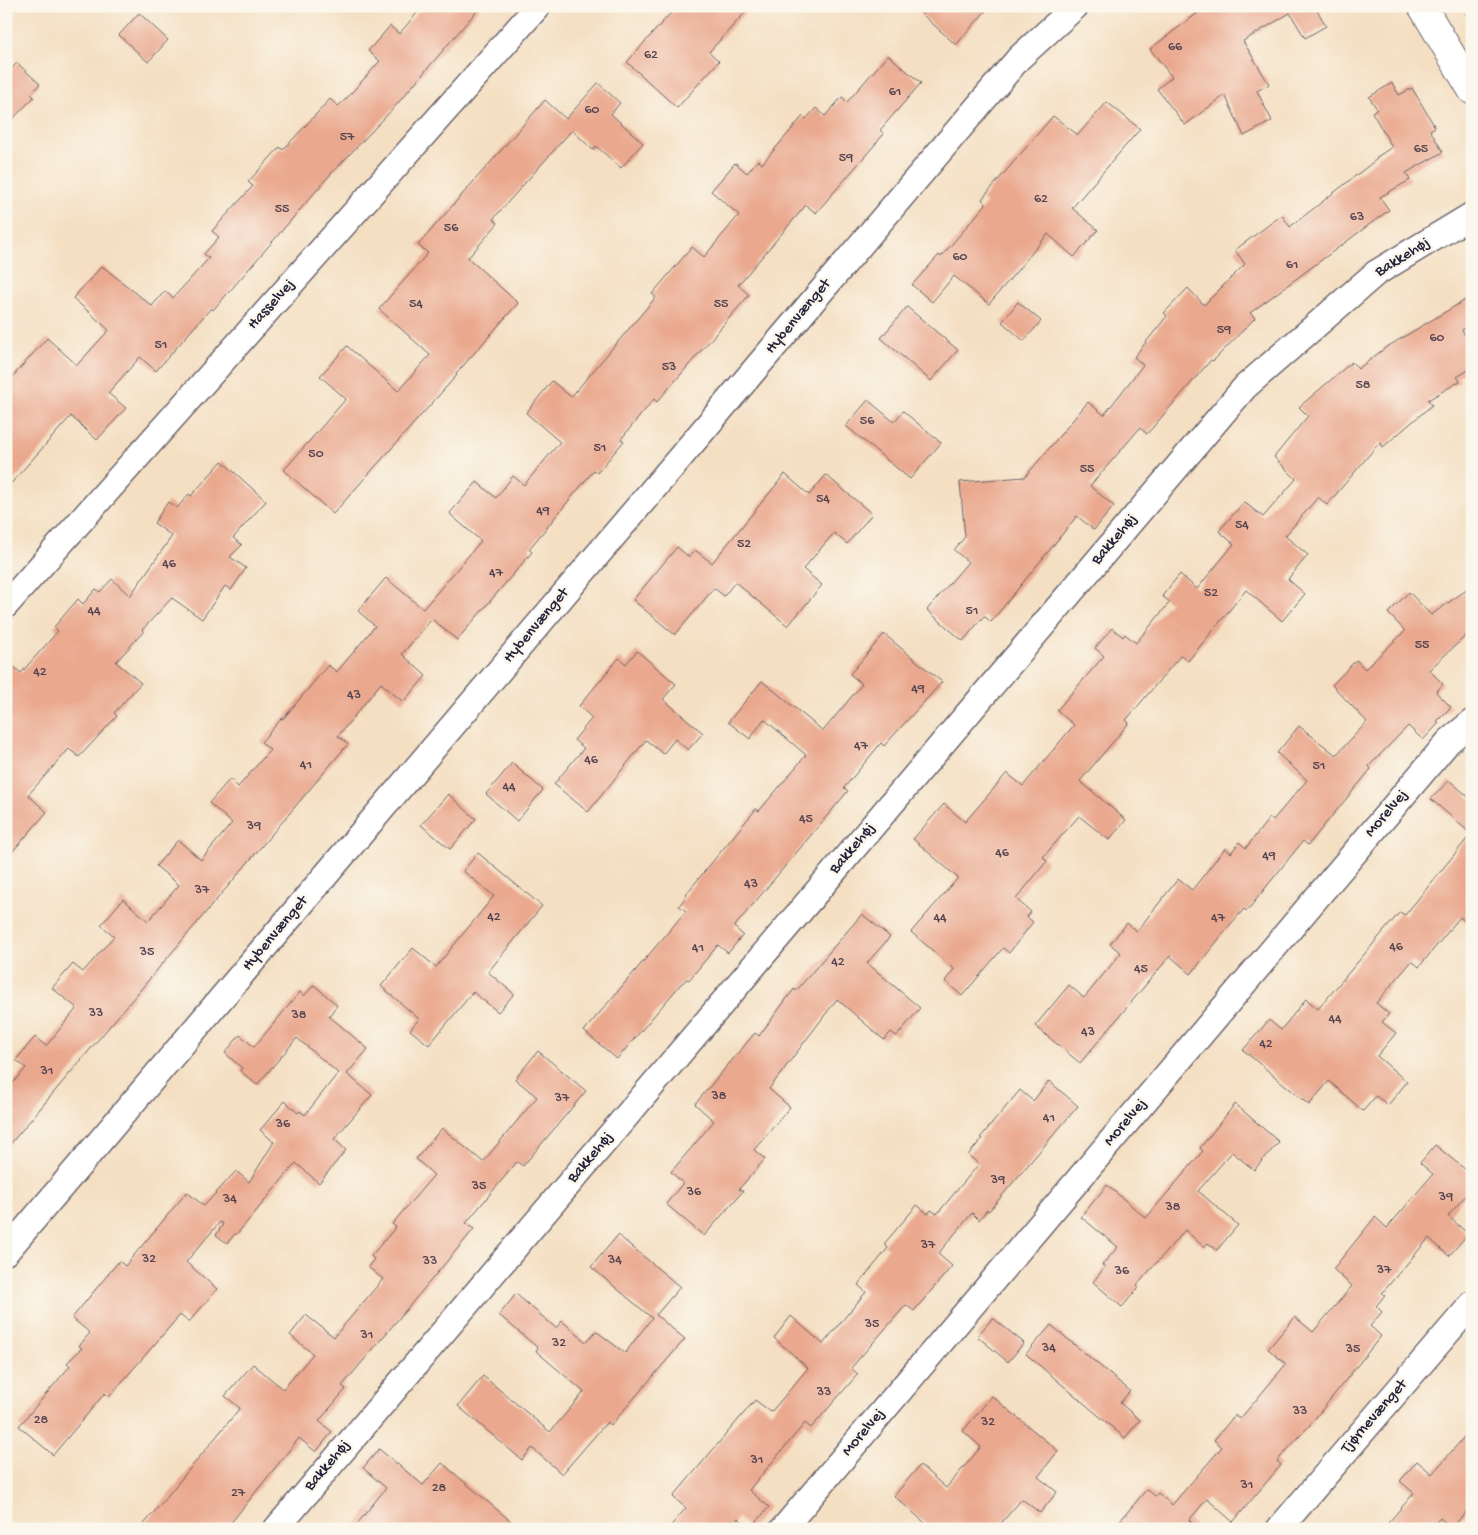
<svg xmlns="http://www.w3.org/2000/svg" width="1478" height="1535" viewBox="0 0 1478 1535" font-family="'Gochi Hand',sans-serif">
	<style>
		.building { fill: #eaa88e }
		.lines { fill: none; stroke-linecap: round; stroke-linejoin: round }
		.minor-casing { stroke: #6c646a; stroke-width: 28 }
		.tertiary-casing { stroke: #6c646a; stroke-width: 30 }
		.path { stroke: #6c646a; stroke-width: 3; stroke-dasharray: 4 4; stroke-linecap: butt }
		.minor { stroke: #fff; stroke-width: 25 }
		.tertiary { stroke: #fff; stroke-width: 28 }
		.labels { text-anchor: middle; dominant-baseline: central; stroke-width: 5; stroke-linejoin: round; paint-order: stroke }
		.number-label { font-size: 14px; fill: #544450 }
		.street-label { font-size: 16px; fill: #22223b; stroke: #fbf7ec }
	</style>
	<rect width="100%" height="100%" fill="#fbf7ec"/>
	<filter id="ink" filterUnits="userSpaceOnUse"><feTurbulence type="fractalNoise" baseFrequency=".02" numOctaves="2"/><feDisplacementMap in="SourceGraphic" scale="10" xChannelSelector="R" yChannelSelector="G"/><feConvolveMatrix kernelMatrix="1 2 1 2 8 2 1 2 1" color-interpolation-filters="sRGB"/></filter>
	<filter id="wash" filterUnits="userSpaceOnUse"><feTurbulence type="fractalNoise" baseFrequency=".0096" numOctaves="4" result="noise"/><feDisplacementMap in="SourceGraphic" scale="20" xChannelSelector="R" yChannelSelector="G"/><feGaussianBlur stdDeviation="1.12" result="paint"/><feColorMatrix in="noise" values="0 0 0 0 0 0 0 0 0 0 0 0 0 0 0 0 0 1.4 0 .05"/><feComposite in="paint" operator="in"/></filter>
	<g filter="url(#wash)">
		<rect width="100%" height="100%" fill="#f4dfc2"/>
		<g id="blocks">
			<path class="building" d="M423 6H481L391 111 329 176 235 285 213 310 211 308 156 371 140 357 108 393 126 408 97 440 71 416 6 489V384L47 338 77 365 109 330 73 298 102 266 152 306 165 291 173 298 209 258 204 254 219 237 212 231 253 186 248 182 280 147 283 150 330 99 338 106 345 100 380 61 368 51 390 26 399 34Z
				M677 6H751L709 52 719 61 677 108 627 62Z
				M913 6H990L956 45Z
				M1207 6H1315L1326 26 1305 38 1290 13 1243 41 1269 84 1257 91 1272 121 1244 136 1225 95 1185 125 1157 89 1172 77 1150 49Z
				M139 13 168 40 148 62 119 35Z
				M888 55 921 83 880 130 884 134 816 213 806 205 738 285 749 295 657 402 654 399 621 439 624 441 597 473 594 470 529 549 532 552 457 640 432 619 402 654 426 676 403 702 381 683 338 736 348 744 6 1149V1091L26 1068 16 1060 35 1037 46 1046 77 1008 52 988 73 964 83 972 114 936 101 925 123 899 148 921 179 885 156 866 178 840 201 860 232 823 209 803 230 779 238 787 270 750 261 742 282 718 283 719 328 665 337 672 375 626 358 611 384 580 386 578 423 609 481 541 452 516 450 513 477 482 496 498 513 476 524 485 560 442 526 413 552 381 571 397 656 297 652 294 692 247 704 257 739 215 711 191 735 163 747 173 758 160 762 164 803 116 806 119 816 108 825 116 842 97 847 102Z
				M17 63 40 84 31 94 34 97 6 126V71L8 72Z
				M598 83 620 103 611 114 643 143 621 168 596 146 593 150 572 130 493 219 498 223 468 258 518 303 456 374 457 375 333 514 284 470 346 399 320 376 347 346 398 391 430 355 379 309 428 253 418 245 545 100 566 119Z
				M1392 83 1399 95 1412 88 1435 127 1430 130 1443 152 1406 173 1410 180 1380 197 1389 210 1250 313 1255 318 1213 361 1211 360 1147 434 1140 428 1090 486 1114 506 1094 530 1077 516 991 622 984 616 963 641 927 610 968 562 954 550 965 537 960 482 1025 477 1088 402 1104 415 1143 365 1134 357 1167 316 1164 313 1188 288 1204 305 1245 264 1235 250 1282 215 1290 227 1377 159V157L1392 147 1372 112 1377 109 1369 97Z
				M1107 102 1140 129 1072 208 1098 230 1074 257 1048 234 989 304 954 276 932 302 912 285 939 255 941 257 986 204 982 199 1053 116 1078 135Z
				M1472 296V324L1462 330 1472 346V368L1457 377 1460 381 1428 400 1432 405 1383 447 1380 442 1327 505 1318 497 1285 536 1308 555 1288 579 1305 594 1282 621 1246 590 1188 661 1181 655 1126 720 1129 723 1080 781 1126 820 1109 840 1079 816 1043 857 1047 861 1016 899 1031 912 1027 917 1033 922 1009 953 1003 948 962 996 945 981 954 969 911 932 958 878 913 839 944 804 965 822 1007 773 1023 786 1074 725 1057 710 1104 656 1095 648 1112 628 1123 637 1125 634 1136 643 1170 602 1162 596 1180 574 1197 589 1234 544 1219 531 1244 502 1263 517 1296 479 1274 457 1308 416 1299 407 1352 362 1358 369 1385 348Z
				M1018 302 1041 321 1024 341 1002 322Z
				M907 307 958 350 931 381 881 338Z
				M868 400 894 422 903 411 941 443 910 479 846 426Z
				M222 461 266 501 233 538 242 545 230 557 246 568 231 590 225 586 202 619 172 598 142 630 144 631 116 662 141 683 114 713 117 716 79 757 69 749 28 795 47 812 6 859V660L21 673 58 631 54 627 78 599 83 604 96 589 100 592 112 579 130 596 172 536 154 523 168 502 177 508 189 494 191 496Z
				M785 474 809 495 826 475 872 514 847 544 834 533 803 569 822 585 788 626 735 582 724 596 714 588 675 635 633 600 677 547 689 557 695 550 712 563Z
				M1472 586V630L1429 670 1443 684 1436 692 1451 707 1437 721 1439 723 1423 740 1408 726 1369 766 1371 769 1308 845 1303 841 1247 911 1244 909 1230 925 1191 974 1170 956 1080 1063 1035 1026 1069 985 1084 998 1121 953 1110 944 1127 923 1137 931 1178 879 1192 890 1225 848 1231 853 1239 842 1246 848 1270 817 1273 820 1307 780 1277 753 1299 726 1336 755 1367 722 1332 685 1356 660 1365 669 1405 631 1388 613 1409 592 1431 615Z
				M884 634 942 682 884 746 881 743 844 788 848 791 734 927 743 935 728 953 718 945 689 980 687 979 681 984 617 1059 584 1031 686 911 679 906 687 895 686 894 756 809 759 811 806 755 764 719 750 739 728 722 762 681 823 731 862 684 850 674Z
				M637 651 676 684 663 699 703 733 688 750 675 739 663 754 646 740 588 812 554 784 584 748 574 740 592 718 579 706 619 658 626 664Z
				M512 763 543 790 517 821 486 794Z
				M1449 780 1472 800V927L1460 917 1419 967 1412 961 1376 1003 1389 1014 1382 1022 1396 1033 1377 1056 1407 1082 1388 1105 1376 1096 1363 1111 1329 1081 1309 1105 1243 1050 1269 1020 1281 1030 1306 999 1318 1009 1400 912 1405 915 1471 834 1431 799Z
				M448 794 476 819 450 849 421 825Z
				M478 853 542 906 488 972 514 994 498 1012 473 992 429 1045 410 1030 419 1019 381 986 413 948 436 967 494 896 463 871Z
				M862 914 890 937 867 963 920 1008 897 1036 891 1032 884 1040 837 999 769 1089 790 1107 754 1150 765 1159 739 1189 743 1191 704 1236 666 1204 683 1183 671 1172 714 1121 695 1104 755 1033 759 1036 794 989 796 991Z
				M314 985 337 1005 329 1016 368 1049 347 1074 372 1095 334 1139 346 1150 319 1183 296 1163 237 1234H235L227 1243 216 1235 223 1224 220 1222 186 1262 217 1289 189 1322 180 1315 109 1397 105 1393 53 1455 19 1426 70 1366 67 1363 82 1348 79 1346 90 1333 72 1318 119 1261 125 1266 187 1192 204 1206 236 1171 249 1182 274 1142 260 1130 285 1101 298 1113 300 1111 305 1115 338 1073 297 1038 257 1085 240 1071 242 1068 225 1053 240 1035 254 1047 300 992 304 996Z
				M538 1051 586 1091 523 1166 517 1162 466 1223 474 1229 342 1386 346 1389 319 1421 332 1432 316 1452 299 1438 226 1529H140L240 1408 225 1396 253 1364 283 1389 313 1354 290 1335 306 1315 334 1337 383 1279 368 1267 374 1259 371 1256 396 1227 392 1224 434 1175 416 1159 442 1128 483 1162 537 1097 515 1079Z
				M1049 1081 1078 1106 989 1211 987 1210 979 1220 972 1213 938 1254 952 1266 914 1311 906 1305 851 1368 858 1374 811 1428 805 1423 749 1490 769 1507 750 1529 738 1518 729 1529H668L686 1508 673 1497 755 1400 771 1412 808 1368 774 1338 791 1316 823 1344 866 1292 858 1285 888 1248 884 1244 917 1205 928 1214 931 1210 937 1214 979 1164 968 1155 982 1139 980 1138 1020 1090 1033 1101Z
				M1235 1104 1279 1142 1254 1170 1232 1152 1198 1191 1238 1225 1217 1250 1208 1243 1204 1247 1185 1230 1137 1285 1139 1287 1122 1307 1093 1282 1105 1267 1102 1265 1118 1247 1081 1217 1107 1185 1146 1218 1203 1151 1200 1148Z
				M1435 1145 1472 1175V1188L1448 1216 1468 1234 1449 1256 1429 1238 1382 1293 1385 1295 1376 1306 1382 1312 1370 1326 1381 1336 1309 1426 1277 1461 1281 1465 1233 1522 1207 1499 1189 1520 1199 1529H1113L1147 1489 1155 1496 1158 1493 1172 1505 1222 1447 1214 1440 1235 1415 1240 1419 1286 1364 1268 1349 1295 1317 1313 1332 1352 1286 1333 1269 1375 1217 1387 1228 1433 1174 1420 1163Z
				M618 1235 680 1287 656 1315 685 1339 611 1425 607 1422 562 1474 532 1448 522 1460 458 1406 483 1376 550 1432 584 1392 536 1351 538 1348 499 1315 516 1294 556 1328 562 1321 586 1342 596 1331 625 1353 652 1318 591 1267Z
				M993 1318 1024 1343 1008 1362 977 1336Z
				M1051 1325 1130 1391 1120 1403 1140 1420 1125 1438 1026 1354Z
				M992 1396 1058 1451 1038 1477 1057 1492 1040 1513 1022 1499 996 1529H932L894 1496 920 1465 946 1488 981 1447 963 1431Z
				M1472 1428V1505L1452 1528 1440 1518 1430 1529H1383L1414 1493 1400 1481 1417 1461 1432 1474Z
				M379 1449 423 1485 442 1463 520 1529H353L386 1488 363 1468Z"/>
		</g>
	</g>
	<g filter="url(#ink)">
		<use href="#blocks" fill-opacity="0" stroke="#6c646a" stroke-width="1"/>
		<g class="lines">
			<g class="minor-casing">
				<path id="minor" d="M6 605 538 6
					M6 1252 1019 58 1076 6
					M276 1529 1245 387 1376 273 1472 215
					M783 1529 1449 741 1472 722
					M1279 1529 1472 1304"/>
			</g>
			<g class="tertiary-casing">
				<path id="tertiary" d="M1422 6 1472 90"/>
			</g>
			<path class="path" d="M1463 6 1472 20"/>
			<use href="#minor" class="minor"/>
			<use href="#tertiary" class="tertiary"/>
		</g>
	</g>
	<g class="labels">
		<g class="number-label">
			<text x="1175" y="47">66</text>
			<text x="651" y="55">62</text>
			<text x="895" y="92">61</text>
			<text x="592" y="110">60</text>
			<text x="347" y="137">57</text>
			<text x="1421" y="149">65</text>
			<text x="846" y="158">59</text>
			<text x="1041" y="199">62</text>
			<text x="282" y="209">55</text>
			<text x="1357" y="217">63</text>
			<text x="451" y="228">56</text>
			<text x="960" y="257">60</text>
			<text x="1292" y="265">61</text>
			<text x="416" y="304">54</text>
			<text x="721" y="304">55</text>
			<text x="1224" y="330">59</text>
			<text x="1437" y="338">60</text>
			<text x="161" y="345">51</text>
			<text x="669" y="367">53</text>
			<text x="1363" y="385">58</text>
			<text x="867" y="421">56</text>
			<text x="600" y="448">51</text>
			<text x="316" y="454">50</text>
			<text x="1087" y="469">55</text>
			<text x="823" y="499">54</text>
			<text x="543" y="511">49</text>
			<text x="1242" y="525">54</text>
			<text x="744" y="544">52</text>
			<text x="169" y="564">46</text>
			<text x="496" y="573">47</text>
			<text x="1211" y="593">52</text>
			<text x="94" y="611">44</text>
			<text x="972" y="611">51</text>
			<text x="1422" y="645">55</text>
			<text x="40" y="672">42</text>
			<text x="918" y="689">49</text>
			<text x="354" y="695">43</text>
			<text x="861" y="746">47</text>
			<text x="591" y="760">46</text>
			<text x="306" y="765">41</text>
			<text x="1319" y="766">51</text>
			<text x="509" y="787">44</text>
			<text x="806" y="819">45</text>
			<text x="254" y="826">39</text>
			<text x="1002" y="853">46</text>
			<text x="1269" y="856">49</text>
			<text x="751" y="884">43</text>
			<text x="202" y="890">37</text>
			<text x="494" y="917">42</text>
			<text x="940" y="918">44</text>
			<text x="1218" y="918">47</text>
			<text x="1396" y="947">46</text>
			<text x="698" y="948">41</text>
			<text x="147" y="952">35</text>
			<text x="838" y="962">42</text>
			<text x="1141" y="969">45</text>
			<text x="96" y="1013">33</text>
			<text x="299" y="1015">38</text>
			<text x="1335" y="1019">44</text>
			<text x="1088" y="1032">43</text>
			<text x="1266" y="1044">42</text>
			<text x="47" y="1071">31</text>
			<text x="719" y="1096">38</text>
			<text x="562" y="1098">37</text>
			<text x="1049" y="1118">41</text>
			<text x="283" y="1124">36</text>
			<text x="998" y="1180">39</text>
			<text x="479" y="1186">35</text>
			<text x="694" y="1192">36</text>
			<text x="1446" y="1197">39</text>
			<text x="230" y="1199">34</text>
			<text x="1173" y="1207">38</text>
			<text x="928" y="1245">37</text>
			<text x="149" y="1259">32</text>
			<text x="615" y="1260">34</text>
			<text x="430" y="1261">33</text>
			<text x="1384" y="1270">37</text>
			<text x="1122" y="1271">36</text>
			<text x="872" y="1324">35</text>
			<text x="367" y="1335">31</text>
			<text x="559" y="1343">32</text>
			<text x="1049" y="1348">34</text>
			<text x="1353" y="1349">35</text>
			<text x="824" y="1392">33</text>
			<text x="1300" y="1411">33</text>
			<text x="41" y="1420">28</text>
			<text x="988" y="1422">32</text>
			<text x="757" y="1460">31</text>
			<text x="1247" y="1485">31</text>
			<text x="439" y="1488">28</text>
			<text x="238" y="1493">27</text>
		</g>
		<g class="street-label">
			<text transform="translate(1403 258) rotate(-32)">Bakkehøj</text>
			<text transform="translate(272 305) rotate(-48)">Hasselvej</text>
			<text transform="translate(799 317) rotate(-50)">Hybenvænget</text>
			<text transform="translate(1115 540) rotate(-50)">Bakkehøj</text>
			<text transform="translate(537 626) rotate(-50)">Hybenvænget</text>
			<text transform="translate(1387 814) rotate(-50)">Morelvej</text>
			<text transform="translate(853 849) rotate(-50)">Bakkehøj</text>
			<text transform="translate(276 934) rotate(-50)">Hybenvænget</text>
			<text transform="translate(1126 1123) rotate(-50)">Morelvej</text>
			<text transform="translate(591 1158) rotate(-50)">Bakkehøj</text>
			<text transform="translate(1375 1417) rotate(-49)">Tjørnevænget</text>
			<text transform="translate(864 1433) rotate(-50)">Morelvej</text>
			<text transform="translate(328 1466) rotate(-50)">Bakkehøj</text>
		</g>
	</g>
	<rect width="1478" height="1535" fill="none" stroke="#fbf7ec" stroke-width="25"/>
</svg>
